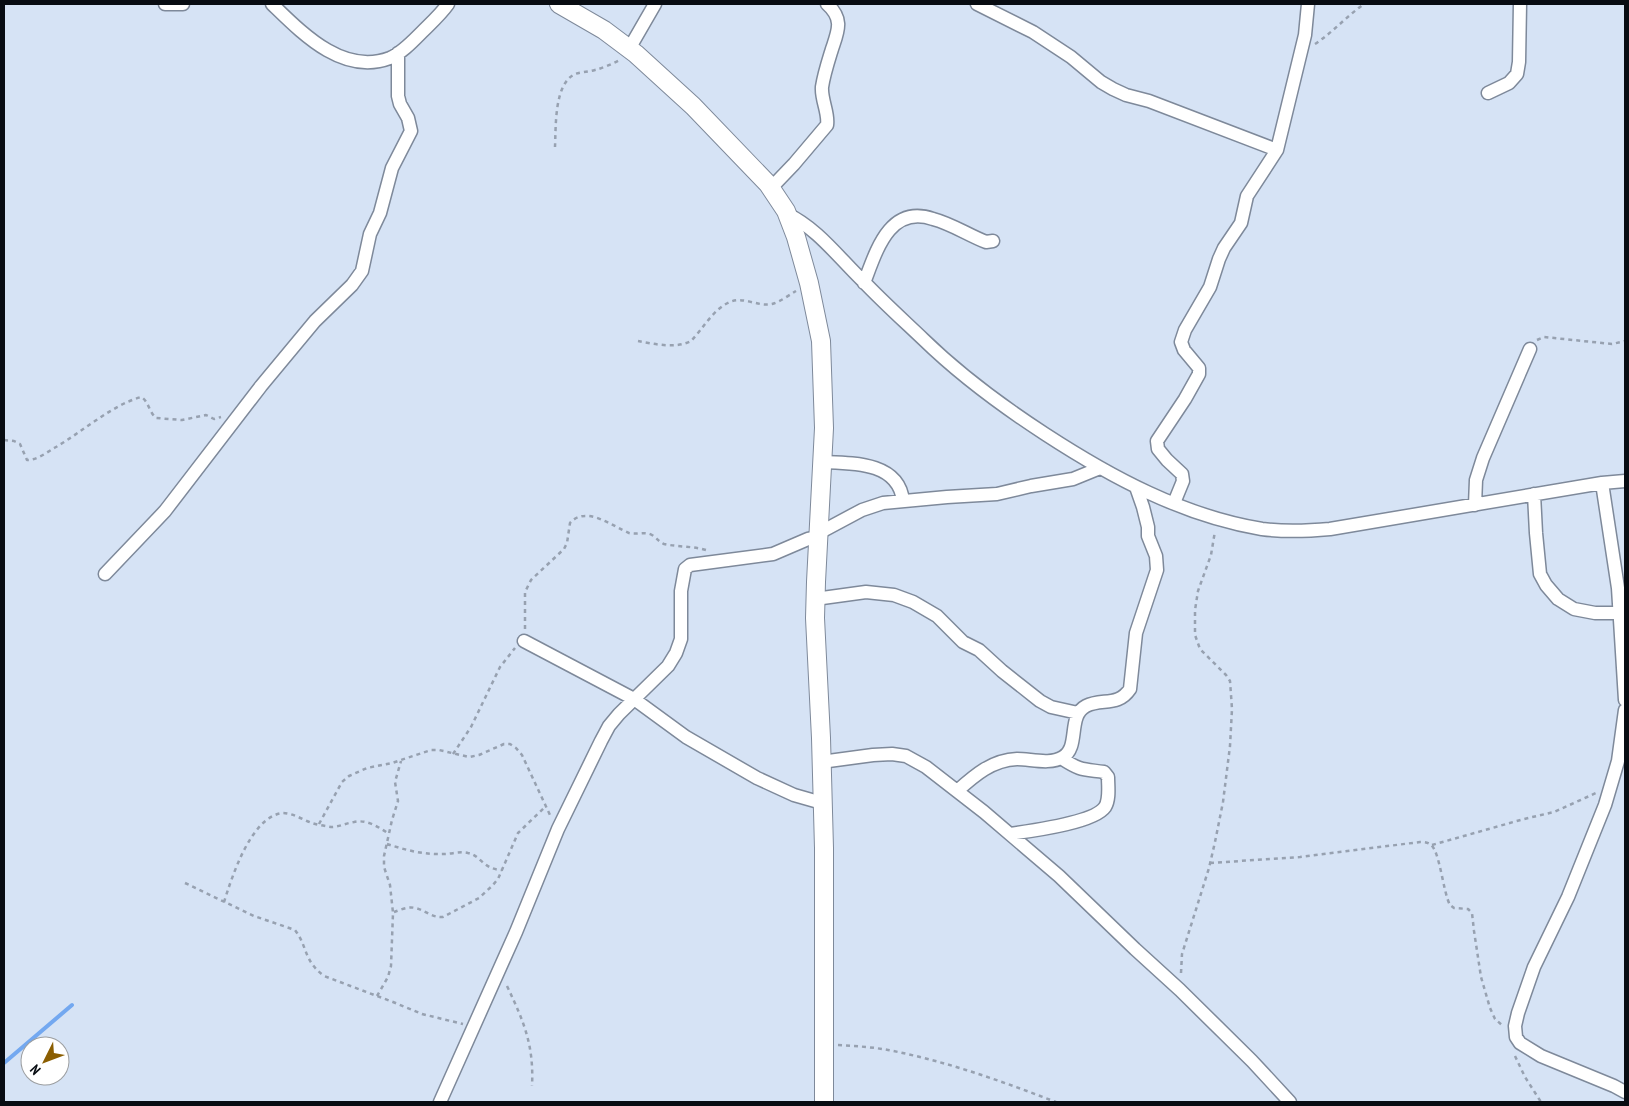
<svg xmlns="http://www.w3.org/2000/svg" width="1629" height="1106" viewBox="0 0 1629 1106" font-family="'PT Sans Narrow',sans-serif">
	<style>
		.lines { fill: none; stroke-linecap: round; stroke-linejoin: round }
		.stream { stroke: #73a8f0; stroke-width: 4 }
		.street-casing { stroke: #7e899a; stroke-width: 15 }
		.secondary-casing { stroke: #7e899a; stroke-width: 20 }
		.path { stroke: #97a1b0; stroke-width: 2.5; stroke-dasharray: 4 4; stroke-linecap: butt }
		.street { stroke: #fff; stroke-width: 12 }
		.secondary { stroke: #fff; stroke-width: 18 }
	</style>
	<rect width="100%" height="100%" fill="#d6e3f5"/>
	<g class="lines">
		<path class="stream" d="M4 1063 72 1005"/>
		<g class="street-casing">
			<path id="street" d="M165 4H183
				M272 4C302 33 343 76 390 58 402 53 413 41 422 32 431 23 441 14 448 4
				M977 4 1033 32 1071 57 1101 82 1113 89 1126 95 1149 101 1277 150
				M629 49 655 4
				M1488 93 1509 83 1517 74 1519 62 1520 4
				M771 188 794 164 827 125C829 113 821 100 822 87 824 74 828 62 832 49 838 31 844 19 827 4
				M787 214C817 228 839 258 863 281 882 301 903 320 923 339 960 375 1002 406 1045 434 1111 477 1183 516 1262 529 1285 532 1308 531 1330 529L1602 483 1625 481
				M864 283C876 252 889 204 933 219 952 224 968 235 986 242L993 241
				M823 462C853 463 899 462 903 501
				M1602 483 1618 588 1625 700
				M1534 494 1536 533 1540 574 1546 585 1558 599 1574 609 1595 613H1620
				M1174 503 1183 481 1182 474 1167 460 1158 449 1157 441 1185 399 1199 374V368L1184 350 1181 342 1185 330 1210 287 1219 259 1224 248 1241 223 1247 196 1277 150 1305 35 1308 4
				M1475 505 1476 480 1483 458 1530 349
				M819 533 862 510 883 503 947 497 997 494 1031 486 1073 479 1100 468
				M105 574 165 511 261 386 315 321 352 285 362 271 370 234 380 213 392 168 411 131 408 118 400 104 398 96V53
				M815 599 866 592 894 595 913 602 937 616 963 642 979 650 1002 671 1040 701 1051 707 1078 713
				M524 641 634 699 686 737 757 778 794 795 822 803
				M1625 710 1618 761 1605 805 1568 897 1534 967 1518 1013 1515 1026 1516 1037 1520 1043 1541 1056 1614 1086 1625 1092
				M821 762 873 755 892 754 906 756 926 767 984 812 1059 876 1135 949 1180 990 1252 1061 1290 1102
				M957 791C975 775 992 760 1017 759 1031 759 1050 765 1063 757 1080 747 1067 716 1086 706 1102 698 1118 707 1130 689L1136 633 1157 570 1156 556 1148 536V527L1143 507 1136 487
				M1010 834C1030 831 1094 823 1105 807 1110 799 1108 786 1108 777L1104 772C1082 769 1081 771 1061 758
				M440 1102 516 932 558 829 601 741 609 726 619 714 668 666 676 653 681 639V591L685 569 690 565 773 554 808 539 819 537"/>
		</g>
		<g class="secondary-casing">
			<path id="secondary" d="M559 4 604 30 636 54 693 106 768 184 786 211 796 237 809 283 821 341 824 428 816 582 815 618 821 738 824 848V1102"/>
		</g>
		<path class="path" d="M1315 44C1333 32 1347 16 1364 4
			M555 147C556 126 554 84 575 74 581 72 588 72 595 70 603 68 612 64 620 60
			M1537 340 1544 337 1612 344 1625 341
			M638 341C654 344 676 349 691 341 703 329 713 309 730 302 743 296 758 307 772 304 780 302 789 295 796 291
			M4 440 14 441 20 444 27 460C38 460 47 452 56 447 82 432 112 405 141 397 148 400 149 412 156 418L182 420 206 415 214 419 221 417
			M525 629V592L531 580 564 549 567 543 570 523C586 505 612 526 629 533 637 535 645 531 652 535 657 538 659 542 664 544 678 547 692 546 706 550
			M453 754 471 727 500 667 515 648
			M319 824 342 782 349 776 367 768 392 763 431 750H439L469 757 479 755 504 744H510L516 748 522 755 550 815
			M387 844C405 850 425 855 444 854 452 854 460 851 468 853 482 856 482 869 502 870
			M1432 845 1524 819 1554 812 1596 793
			M1210 863 1300 857 1420 842C1424 842 1428 842 1431 845 1440 852 1443 892 1450 905L1454 908 1468 909 1472 913 1474 931 1481 977 1490 1008 1495 1019 1503 1026
			M185 883 254 916 295 930C308 947 303 960 324 976L393 1002 422 1014 463 1024
			M224 902C232 877 251 816 283 813 293 813 303 820 312 823 318 825 325 826 331 827 339 827 346 823 354 822 366 819 379 827 389 834
			M394 912C400 910 408 906 415 908 425 910 432 918 443 917L479 898 492 886 498 879 518 833 546 806
			M1181 973 1182 954 1209 868 1215 842 1223 802 1230 746 1232 709 1230 681 1226 675 1200 649 1195 635V610L1198 591 1211 555 1215 531
			M507 986C524 1022 534 1045 532 1086
			M377 996 388 977 391 966 393 913 390 885 384 867V856L392 820 398 801 395 782 401 761
			M838 1045C855 1046 872 1047 888 1050 946 1061 1001 1081 1056 1102
			M1515 1056 1525 1077 1541 1102"/>
		<use href="#street" class="street"/>
		<use href="#secondary" class="secondary"/>
	</g>
	<rect width="1629" height="1106" fill="none" stroke="#080c12" stroke-width="10"/>
	<g transform="translate(45 1061) rotate(228)"><circle r="24" fill="#ffffff" stroke="#9c9ea0"/>
	<path d="M0-4L9 19L0 12L-9 19Z" fill="#8b5e01"/>
	<text y="-8" font-size="14" font-weight="bold" text-anchor="middle" fill="#080c12">N</text>
	</g>
</svg>
